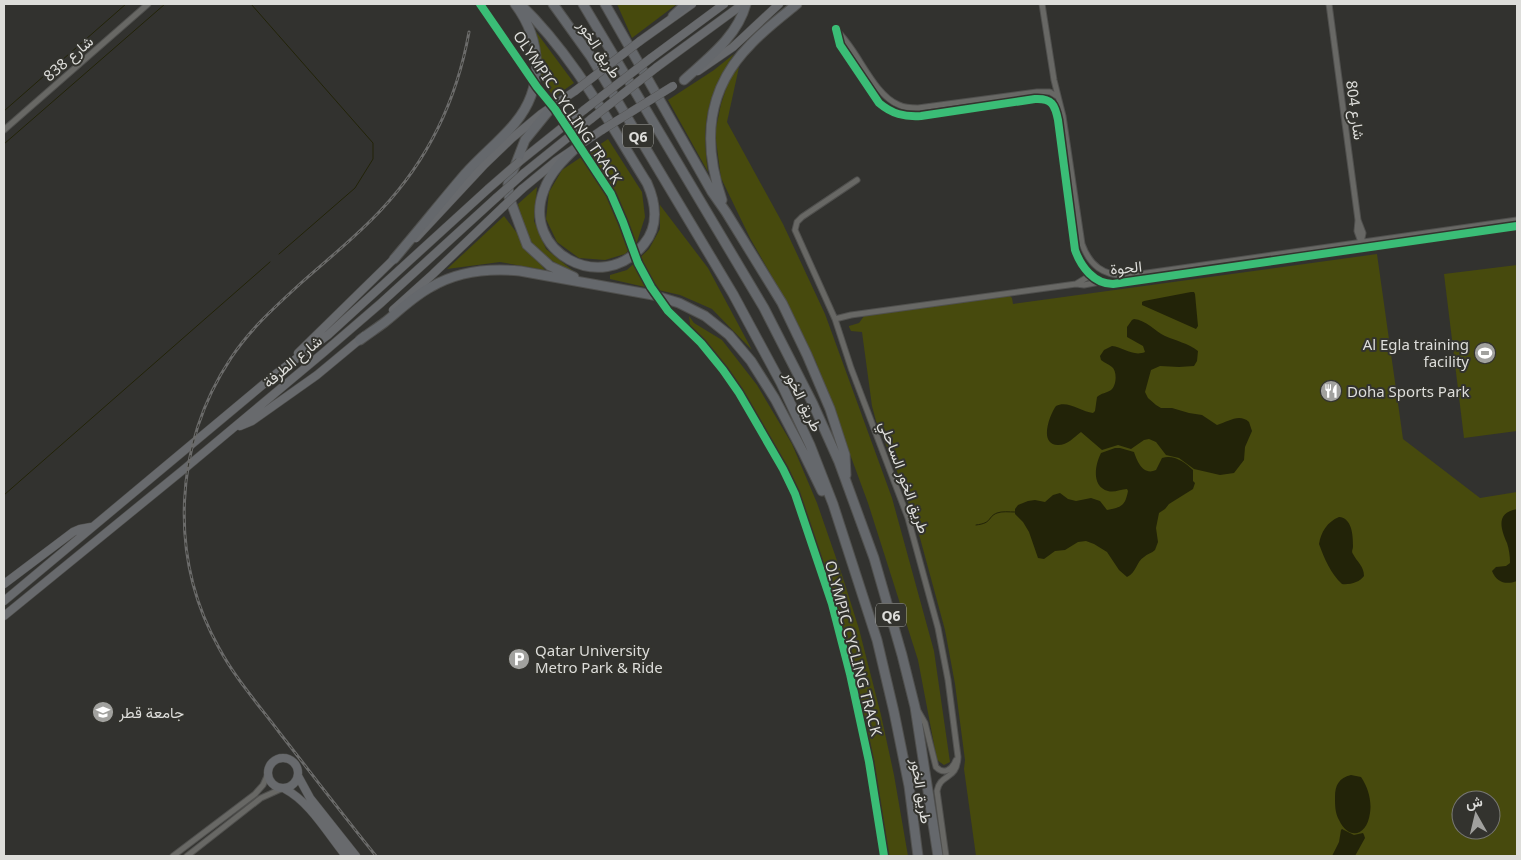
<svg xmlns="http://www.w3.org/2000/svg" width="1521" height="860" viewBox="0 0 1521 860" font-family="'Noto Sans',Vazirmatn,sans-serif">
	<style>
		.green { fill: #474a0d; fill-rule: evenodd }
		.water { fill: #222308 }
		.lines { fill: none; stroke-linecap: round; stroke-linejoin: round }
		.stream { stroke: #222308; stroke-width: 1 }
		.street-casing { stroke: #50504e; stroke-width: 7 }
		.primary-casing { stroke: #50504e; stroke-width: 9 }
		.highway-casing { stroke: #50504e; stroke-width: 11 }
		.street { stroke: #686865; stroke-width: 5 }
		.primary { stroke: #686a6d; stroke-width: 8 }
		.highway { stroke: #65686c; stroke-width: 9 }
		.rail-casing { stroke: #6b6b6a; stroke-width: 3 }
		.rail { stroke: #33332e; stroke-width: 1; stroke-dasharray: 4; stroke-linecap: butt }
		.primary-bridge-casing { stroke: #50504e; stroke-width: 9; stroke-linecap: butt }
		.primary-bridge { stroke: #686a6d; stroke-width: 8 }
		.cycleway-casing { stroke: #33332e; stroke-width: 11 }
		.cycleway { stroke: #3abd76; stroke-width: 8 }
		.labels { text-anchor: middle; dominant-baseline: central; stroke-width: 4; stroke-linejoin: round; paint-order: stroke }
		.shield { fill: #33332e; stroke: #aaaaa6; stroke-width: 1 }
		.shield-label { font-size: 14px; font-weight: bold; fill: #ddddda }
		.street-label { font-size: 15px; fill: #ddddda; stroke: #33332e }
		.poi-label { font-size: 15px; fill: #ddddda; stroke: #33332e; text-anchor: start }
	</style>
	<rect width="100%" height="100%" fill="#32322f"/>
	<path class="green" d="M617 4H677L632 38Z
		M531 25 574 83 554 97 539 77Z
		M734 54C707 96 701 123 708 172L668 100 714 70Z
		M739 67 727 122 783 224 825 314 892 498 934 651 950 762 944 765 937 760 918 660 868 503 816 362 791 310 750 238 721 178 715 133 721 104 729 80Z
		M608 139 642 192 645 217 637 242 625 254 605 260 579 258 557 242 546 219 549 192 562 170Z
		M537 187 534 221 546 249 577 274C555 264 532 251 524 227 521 220 520 211 518 204Z
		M660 205 708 268 752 350 712 309 680 295 610 279V275L627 270 649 249 660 229Z
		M504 216 545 270 500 262 447 269Z
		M1377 254 1403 439 1480 498 1517 492V856H976L964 769 965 760 955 684 945 630 920 538 901 481 876 421 872 406 862 332 851 331 849 327V326L859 323 864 316 1009 295 1012 298 1013 304ZM1461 800H1491V830H1461Z
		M1517 265V431L1464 438 1444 274Z
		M689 316 694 323 722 340 757 385 792 444 817 503 843 578 859 629 881 715 894 775 908 856H884L863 724 836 619 801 506 758 426 728 377 691 332Z"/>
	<path class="water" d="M1191 292H1194L1195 294 1198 326 1196 329 1142 305V302L1144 301Z
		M1134 319C1146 320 1155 331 1165 336 1176 341 1188 343 1198 351L1197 361 1194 366 1179 367 1160 366 1151 370 1145 392 1148 398 1156 405 1161 408H1172L1189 413 1202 415 1217 425C1228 422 1239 413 1249 422L1252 431 1245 447 1244 460 1234 473 1220 475 1194 469 1179 458 1166 455 1156 442 1149 439 1144 440 1131 449 1118 445 1102 450 1081 432C1074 437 1068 445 1058 445 1038 445 1050 414 1056 406 1068 400 1081 412 1093 413L1095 411 1097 397C1101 393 1107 393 1111 390 1117 385 1117 371 1112 367 1108 364 1105 363 1101 360L1100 356 1104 350 1112 346C1123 347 1133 357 1145 352L1143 346 1127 337V327L1132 320Z
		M1115 448H1120L1134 452C1137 461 1143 476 1156 470L1162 458C1173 454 1185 462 1193 470V481L1195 483 1193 489 1169 504 1165 509 1159 513 1156 528 1158 542 1155 550C1152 553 1147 554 1144 557 1136 562 1137 572 1127 577L1119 570 1107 552 1094 544 1086 541 1078 542 1065 550 1055 551 1044 559 1038 558 1029 532 1023 522 1015 514V509L1018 505 1028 501 1035 500 1045 502 1053 495 1060 493 1068 499 1076 501 1091 498 1100 501 1107 510C1122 507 1125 506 1128 491L1127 489C1121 489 1114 493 1108 491 1091 486 1095 465 1101 453Z
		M1517 509V581C1506 585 1497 583 1492 571L1496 567 1506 566 1510 563C1510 556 1509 549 1507 543 1501 529 1495 513 1517 509Z
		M1339 517C1352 518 1353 535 1353 546 1353 550 1351 551 1353 554 1357 562 1364 566 1364 576 1360 582 1350 585 1342 584 1331 574 1324 558 1319 544 1321 532 1327 522 1339 517Z
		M1351 775 1361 777C1368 787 1372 801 1370 813 1367 836 1349 841 1339 820 1335 813 1335 805 1335 797 1335 785 1339 778 1351 775Z
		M1342 829 1354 835 1363 833 1364 835 1365 838 1355 856H1332L1339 842 1341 830Z"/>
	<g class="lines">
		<path class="stream" d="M251 4 373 143V159L355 188 279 254
			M4 111 126 4
			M4 144 165 4
			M4 495 270 262
			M976 525C993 523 987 517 997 513 1002 511 1009 512 1015 512"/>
		<g class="street-casing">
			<path id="street" d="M1042 4 1054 80 1063 116 1082 244C1090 266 1103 275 1126 276L1517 220
				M1329 4 1358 220 1357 231 1362 245
				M836 29 840 45 879 103C892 114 904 117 921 116L1035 99C1052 98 1055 105 1058 120L1075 250C1081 267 1094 284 1113 284L1517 226
				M836 30C858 49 872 94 899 105 905 108 912 108 918 108L1037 92H1050L1058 97
				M4 130 148 4
				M857 180 802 217 797 222 795 230 835 319 851 368 908 518 938 628 948 680 958 757C957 781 940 773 937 791L946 856
				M1358 220 1363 233 1361 243
				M1076 284 1091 275
				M835 319 851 315 1076 284 1084 285 1100 282
				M917 709 925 723 936 767C944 775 952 770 956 760
				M173 856 255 794 263 785 268 774
				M187 856 261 798 281 789"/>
		</g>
		<g class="primary-casing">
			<path id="primary" d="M640 41 692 4
				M651 58 724 4
				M657 67 743 4
				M698 71 733 47 779 4
				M519 162 584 110
				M524 173 591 119
				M522 189 556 161 602 130
				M416 238 485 164 511 139 541 114 575 91
				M393 310 433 274 503 207
				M298 353 397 256
				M240 426 252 421 317 375 364 336
				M4 584 73 532 80 529 91 527
				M4 601 277 373 328 335 488 189
				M4 616 183 470 323 353 381 303 496 198
				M268 773a15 15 0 1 1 30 0a15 15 0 1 1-30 0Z
				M298 776 310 798 356 856
				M285 789C310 802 328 834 346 856"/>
		</g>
		<g class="highway-casing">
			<path id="highway" d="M520 4C573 55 608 121 647 183 656 203 659 226 644 244 602 297 520 251 544 190 550 173 563 160 576 148
				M553 4 591 57 733 294 781 383 810 445 833 504 877 640 894 712 909 786 918 856
				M583 4 764 308 813 404 839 462 874 558 902 655 915 707 938 856
				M605 4 712 192 726 212 782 303 807 355 830 409 845 455 846 475
				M673 16 686 4
				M684 80C708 58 737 37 746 4
				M551 108 525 140 508 184 509 197 527 245 550 266 574 277
				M722 200C702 142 706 89 751 44 765 29 781 17 797 4
				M394 259C418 231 441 202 465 174 481 156 500 141 515 123 545 87 542 40 515 4
				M360 340C368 334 377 328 385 322 400 310 414 296 431 287 458 271 489 268 520 271L653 295 679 303 705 316 729 335 751 361 775 399 804 454 822 491"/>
		</g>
		<use href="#street" class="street"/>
		<use href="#primary" class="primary"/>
		<use href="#highway" class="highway"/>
		<g class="rail-casing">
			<path id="rail" d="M376 856C343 815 311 773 279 732 258 704 235 678 219 648 168 557 174 444 231 358 250 329 276 306 301 283 328 259 357 236 381 210 428 160 457 99 469 32"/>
		</g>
		<use href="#rail" class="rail"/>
		<g class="primary-bridge-casing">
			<path id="primary-bridge" d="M575 91 640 41
				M584 110 651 58
				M591 119 657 67
				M602 130 673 86
				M488 189 519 162
				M496 198 524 173
				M503 207 522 189"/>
		</g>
		<use href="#primary-bridge" class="primary-bridge"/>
		<g class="cycleway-casing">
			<path id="cycleway" d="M480 4 537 87 555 109 611 194 623 222 638 263 651 287 668 311 701 343 723 370 739 393 757 424 783 469 795 494 832 604 850 674 869 762 884 856
				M836 29 840 45 879 103C892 114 904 117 921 116L1035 99C1052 98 1055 105 1058 120L1075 250C1081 267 1094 284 1113 284L1517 226"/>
		</g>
		<use href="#cycleway" class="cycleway"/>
	</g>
	<defs>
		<g id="stadium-disc" transform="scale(1.125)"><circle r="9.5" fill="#a1a19e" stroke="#33332e"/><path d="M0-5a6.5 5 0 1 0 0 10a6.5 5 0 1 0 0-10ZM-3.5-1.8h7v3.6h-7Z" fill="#fff"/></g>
		<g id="restaurant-disc" transform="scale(1.125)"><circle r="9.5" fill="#a1a19e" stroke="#33332e"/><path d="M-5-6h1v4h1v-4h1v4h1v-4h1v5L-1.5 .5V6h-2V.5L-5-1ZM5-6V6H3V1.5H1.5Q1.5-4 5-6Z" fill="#fff"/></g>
		<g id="parking-disc" transform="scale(1.125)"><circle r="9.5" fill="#a1a19e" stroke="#33332e"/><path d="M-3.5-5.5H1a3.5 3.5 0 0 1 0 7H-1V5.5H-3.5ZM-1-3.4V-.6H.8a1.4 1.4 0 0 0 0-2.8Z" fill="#fff"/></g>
		<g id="university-disc" transform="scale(1.125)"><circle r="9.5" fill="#a1a19e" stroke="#33332e"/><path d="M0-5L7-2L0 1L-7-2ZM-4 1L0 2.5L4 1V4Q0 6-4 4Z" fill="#fff"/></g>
	</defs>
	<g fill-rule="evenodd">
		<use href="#stadium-disc" x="1485" y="353"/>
		<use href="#restaurant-disc" x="1331" y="391"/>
		<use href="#parking-disc" x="519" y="659"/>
		<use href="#university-disc" x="103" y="712"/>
	</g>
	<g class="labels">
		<g class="shield">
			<rect x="623" y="124.5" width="30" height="23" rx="4"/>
			<rect x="876" y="603.5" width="30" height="23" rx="4"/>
		</g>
		<g class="shield-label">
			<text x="638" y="136">Q6</text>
			<text x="891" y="615">Q6</text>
		</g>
		<g class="street-label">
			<text transform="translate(600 49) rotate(57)">طريق الخور</text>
			<text transform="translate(68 58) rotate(-41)">شارع 838</text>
			<text transform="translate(568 107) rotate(56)">OLYMPIC CYCLING TRACK</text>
			<text transform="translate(1356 110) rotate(82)">شارع 804</text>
			<text transform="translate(1126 267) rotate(-6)">الحوة</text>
			<text transform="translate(292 361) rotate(-40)">شارع الطرفة</text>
			<text transform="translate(804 401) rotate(64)">طريق الخور</text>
			<text transform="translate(905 477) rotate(70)">طريق الخور الساحلي</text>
			<text transform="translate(854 648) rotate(75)">OLYMPIC CYCLING TRACK</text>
			<text transform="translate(922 791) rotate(81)">طريق الخور</text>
		</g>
		<g class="poi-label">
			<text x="1469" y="344" text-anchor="end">Al Egla training<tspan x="1469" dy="17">facility</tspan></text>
			<text x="1347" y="391">Doha Sports Park</text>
			<text x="535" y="650">Qatar University<tspan x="535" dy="17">Metro Park &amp; Ride</tspan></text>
			<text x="119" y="712">جامعة قطر</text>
		</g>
	</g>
	<rect width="1521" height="860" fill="none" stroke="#ddddda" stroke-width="10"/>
	<g transform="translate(1476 815) rotate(352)"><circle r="24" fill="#33332e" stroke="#777773"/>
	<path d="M0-4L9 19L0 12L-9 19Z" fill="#a1a19e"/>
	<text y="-8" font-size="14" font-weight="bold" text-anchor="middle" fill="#ddddda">ش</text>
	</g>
</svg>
